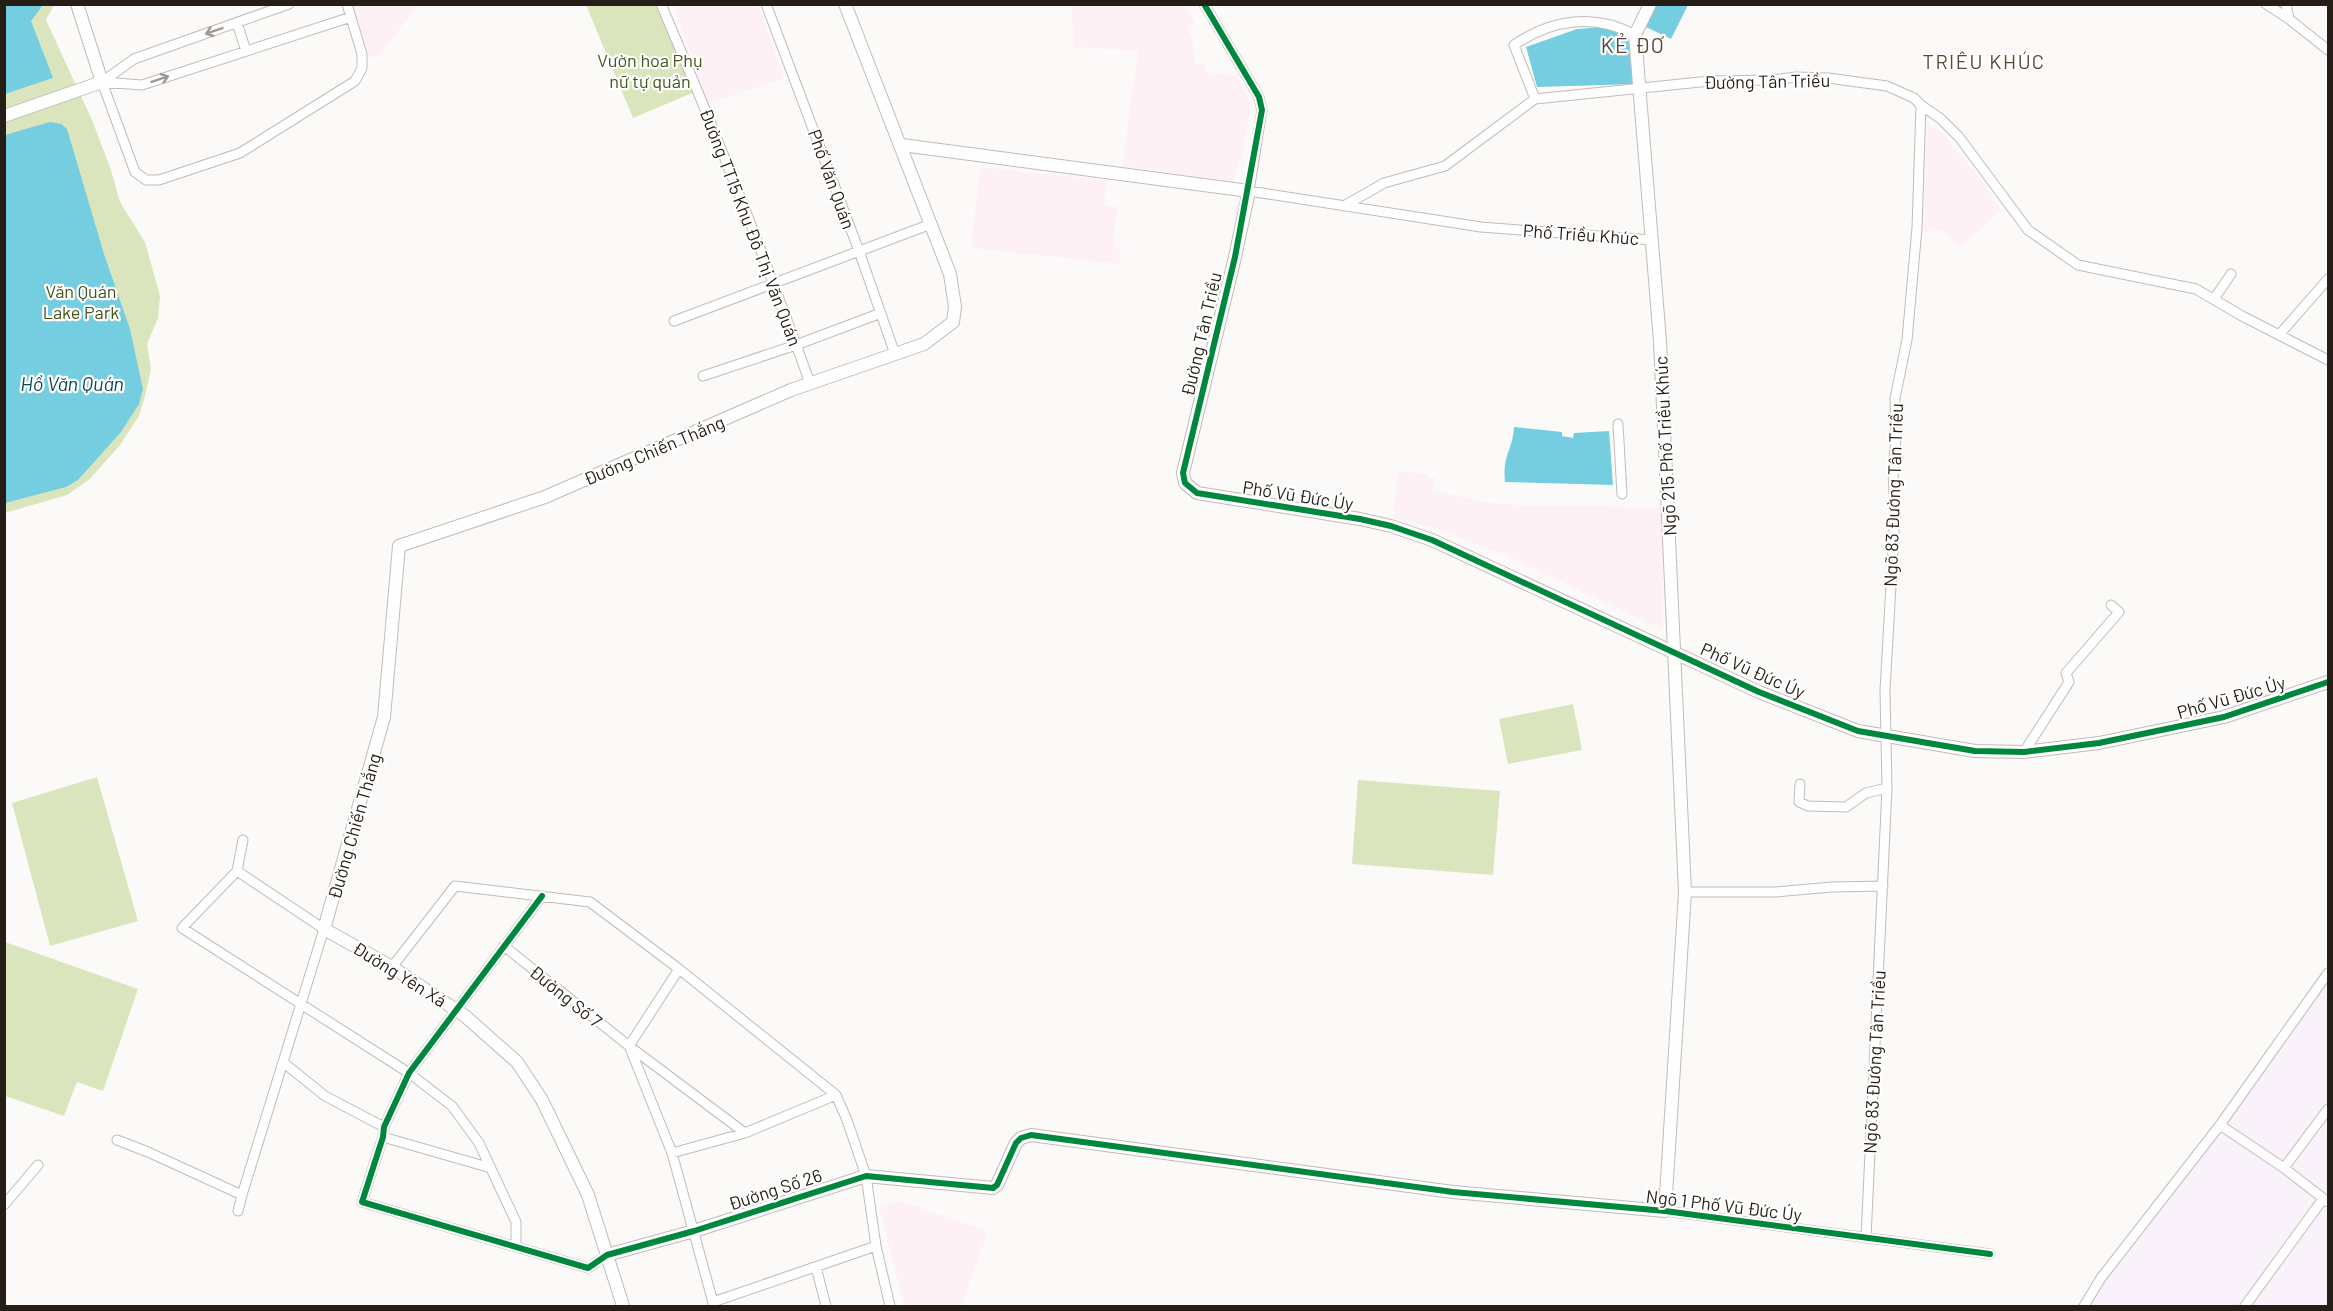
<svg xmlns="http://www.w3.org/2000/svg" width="2333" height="1311" viewBox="0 0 2333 1311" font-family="Barlow,sans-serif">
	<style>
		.industrial { fill: #faf2fb }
		.education { fill: #fef1f5 }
		.green { fill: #dae5bd }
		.water { fill: #75cee0 }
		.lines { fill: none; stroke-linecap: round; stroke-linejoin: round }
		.minor-casing { stroke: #c0bcb7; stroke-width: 11 }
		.tertiary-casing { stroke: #c0bcb7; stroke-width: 14 }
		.minor { stroke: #fffefe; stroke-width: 9 }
		.tertiary { stroke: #fffefe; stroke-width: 12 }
		.cycleway-casing { stroke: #fff; stroke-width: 10 }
		.cycleway { stroke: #00873e; stroke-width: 6 }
		.oneway { stroke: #9d9996 }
		.labels { text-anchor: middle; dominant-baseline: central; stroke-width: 4.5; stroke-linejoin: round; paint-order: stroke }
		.park-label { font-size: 18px; fill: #455417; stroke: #fff }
		.street-label { font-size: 18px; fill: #251e16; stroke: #fff }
		.neighbourhood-label { font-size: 20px; letter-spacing: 1.5px; fill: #584936; stroke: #fff }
		.water-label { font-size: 20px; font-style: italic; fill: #104752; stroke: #fff }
		.quarter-label { font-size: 21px; letter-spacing: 1.5px; fill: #584936; stroke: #fff }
	</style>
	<rect width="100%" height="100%" fill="#fcfaf8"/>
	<path class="industrial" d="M2328 970V1306H2084L2101 1278Z"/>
	<path class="education" d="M352 5H422L417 7 378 56 370 59Z
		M673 5H758L784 78 708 104Z
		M1071 5H1185L1195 23 1187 27 1193 41 1195 63 1206 65 1205 72 1236 76 1251 104 1242 156 1233 181 1122 166 1138 51 1074 47Z
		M1927 122 1945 137 1977 174 2002 210 1959 248 1942 229 1922 233Z
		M980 167 1107 180 1105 205 1118 207 1113 245 1121 252 1120 264 971 248Z
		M1398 471 1427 474V477L1436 478 1433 490 1483 502 1518 505 1662 508 1663 630 1505 555 1427 526 1393 518Z
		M901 1201 988 1231 962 1306H904L879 1206Z"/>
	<path class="green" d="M5 5H54L46 20 92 120 111 170 120 202 145 242 160 296 158 318 147 344 151 369 145 396 139 416 120 445 90 479 67 495 5 513Z
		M586 5H660L697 91 633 118Z
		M1573 704 1582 750 1508 764 1499 719Z
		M97 777 138 921 50 946 12 803Z
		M1358 780 1500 791 1493 875 1352 864Z
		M5 942 138 989 103 1091 77 1082 64 1116 5 1096Z"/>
	<path class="water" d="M4 5H43L31 21 53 78 5 94Z
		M1656 5H1688L1671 39 1646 27Z
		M1604 27 1636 34 1637 84 1537 87 1526 47 1577 29Z
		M50 122 61 124 67 129 104 254 130 329 143 389 139 404 121 432 78 480 66 487 5 503V135Z
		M1514 427 1562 432V436L1573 438 1574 433 1609 431 1613 485 1505 482C1502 456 1513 449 1514 427Z"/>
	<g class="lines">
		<g class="minor-casing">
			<path id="minor" d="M661 4C715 130 764 255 810 383
				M766 4 859 251 895 354
				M1204 4 1259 97 1262 110 1249 191 1481 227 1652 240
				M2266 4 2289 19 2328 50
				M2286 4 2289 19
				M237 23 246 51
				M102 82 135 172 146 180H159L240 153 355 81 362 68V54L347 4
				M102 82 142 85 351 17
				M102 82 134 59 289 4
				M1535 99 1514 45C1552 19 1595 13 1635 35
				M1344 206 1384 183 1445 166 1535 99 1710 81 1772 80 1796 77 1828 78 1887 86 1914 98 1921 105 1941 119 1959 137 2028 230 2078 265 2196 289 2242 316 2328 360
				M2214 299 2231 274
				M674 321 931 224
				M2279 335 2328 279
				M703 376 796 345 881 313
				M1618 424 1622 494
				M2024 752 2069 682 2066 673 2119 612 2111 605
				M1800 784 1799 802 1808 806 1846 807 1866 793 1887 788
				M237 871 243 840
				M1685 892H1776L1832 887 1883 886
				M542 896 409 1073 384 1127 383 1137 362 1202 588 1268 607 1255
				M504 946 629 1046 745 1133
				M392 967 455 886 590 902 679 969 836 1095 847 1120 866 1176 876 1246 890 1306
				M629 1046 679 969
				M630 1048 672 1153 714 1306
				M284 1063 325 1096 384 1127
				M2220 1125 2284 1168 2328 1202
				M383 1137 491 1168
				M117 1140 148 1152 242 1195
				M672 1153 745 1133 836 1095
				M2284 1168 2328 1109
				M4 1205 38 1165
				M238 1211 242 1195C269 1106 296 1017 324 929L237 871 182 928 409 1073 452 1106 479 1143 516 1222V1247
				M1665 1211 1990 1254
				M1866 1238 1887 788 1885 690 1895 515 1893 472 1896 437 1895 398 1907 340 1917 228 1921 105
				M816 1267 826 1306
				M713 1302 876 1246
				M2084 1306 2101 1278 2220 1125 2328 973
				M2245 1306 2323 1199"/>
		</g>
		<g class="tertiary-casing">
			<path id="tertiary" d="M4 116 102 82 77 4
				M902 145 1249 191 1235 257 1183 473 1185 483 1197 493 1360 519 1391 526 1432 540 1759 692 1858 731 1922 742 1975 751 2024 752 2099 743 2224 717 2328 682
				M607 1255 694 1231 866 1176 993 1188 997 1185 1016 1143 1021 1138 1031 1135 1453 1192 1665 1211 1685 892 1660 341 1635 35 1650 4
				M623 1306 588 1195 542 1100 517 1062 465 1016 392 967 324 929 384 717 399 546 545 497 791 390 924 344 953 322 955 307 950 274 845 4"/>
		</g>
		<use href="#minor" class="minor"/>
		<use href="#tertiary" class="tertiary"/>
		<g class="cycleway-casing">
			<path id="cycleway" d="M1204 4 1259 97 1262 110 1235 257 1183 473 1185 483 1197 493 1360 519 1391 526 1432 540 1759 692 1858 731 1922 742 1975 751 2024 752 2099 743 2224 717 2328 682
				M542 896 409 1073 384 1127 383 1137 362 1202 588 1268 607 1255 694 1231 866 1176 993 1188 997 1185 1016 1143 1021 1138 1031 1135 1453 1192 1665 1211 1990 1254"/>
		</g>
		<use href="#cycleway" class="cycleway"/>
	</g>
	<defs><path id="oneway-shaft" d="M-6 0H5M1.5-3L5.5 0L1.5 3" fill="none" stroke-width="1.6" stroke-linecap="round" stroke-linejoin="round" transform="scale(1.5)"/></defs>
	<g class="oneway">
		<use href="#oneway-shaft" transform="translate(214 31) rotate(161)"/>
		<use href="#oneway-shaft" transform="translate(160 79) rotate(-18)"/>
	</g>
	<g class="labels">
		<g class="park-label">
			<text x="650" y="60">Vườn hoa Phụ<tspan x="650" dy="21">nữ tự quản</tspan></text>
			<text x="81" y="291">Văn Quán<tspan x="81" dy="21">Lake Park</tspan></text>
		</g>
		<g class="street-label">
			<text transform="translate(1767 81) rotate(-1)">Đường Tân Triều</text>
			<text transform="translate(832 179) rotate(70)">Phố Văn Quán</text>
			<text transform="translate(751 227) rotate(69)">Đường TT15 Khu Đô Thị Văn Quán</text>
			<text transform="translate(1581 234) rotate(4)">Phố Triều Khúc</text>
			<text transform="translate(1201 334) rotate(-77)">Đường Tân Triều</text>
			<text transform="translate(1665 446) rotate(-93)">Ngõ 215 Phố Triều Khúc</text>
			<text transform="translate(654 450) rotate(-23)">Đường Chiến Thắng</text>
			<text transform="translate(1298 495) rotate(9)">Phố Vũ Đức Úy</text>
			<text transform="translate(1893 495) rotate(-88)">Ngõ 83 Đường Tân Triều</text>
			<text transform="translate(1753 670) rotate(24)">Phố Vũ Đức Úy</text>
			<text transform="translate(2231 697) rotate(-16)">Phố Vũ Đức Úy</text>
			<text transform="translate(354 826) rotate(-74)">Đường Chiến Thắng</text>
			<text transform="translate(400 974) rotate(32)">Đường Yên Xá</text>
			<text transform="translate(566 996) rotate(39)">Đường Số 7</text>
			<text transform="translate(1874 1062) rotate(-87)">Ngõ 83 Đường Tân Triều</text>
			<text transform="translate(775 1189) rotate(-18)">Đường Số 26</text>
			<text transform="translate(1724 1205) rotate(7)">Ngõ 1 Phố Vũ Đức Úy</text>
		</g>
		<g class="neighbourhood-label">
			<text x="1984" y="61">TRIÊU KHÚC</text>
		</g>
		<g class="water-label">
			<text x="72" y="383">Hồ Văn Quán</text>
		</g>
		<g class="quarter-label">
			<text x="1633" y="44">KẺ ĐƠ</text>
		</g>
	</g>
	<rect width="2333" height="1311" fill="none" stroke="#251e16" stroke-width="12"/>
</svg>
